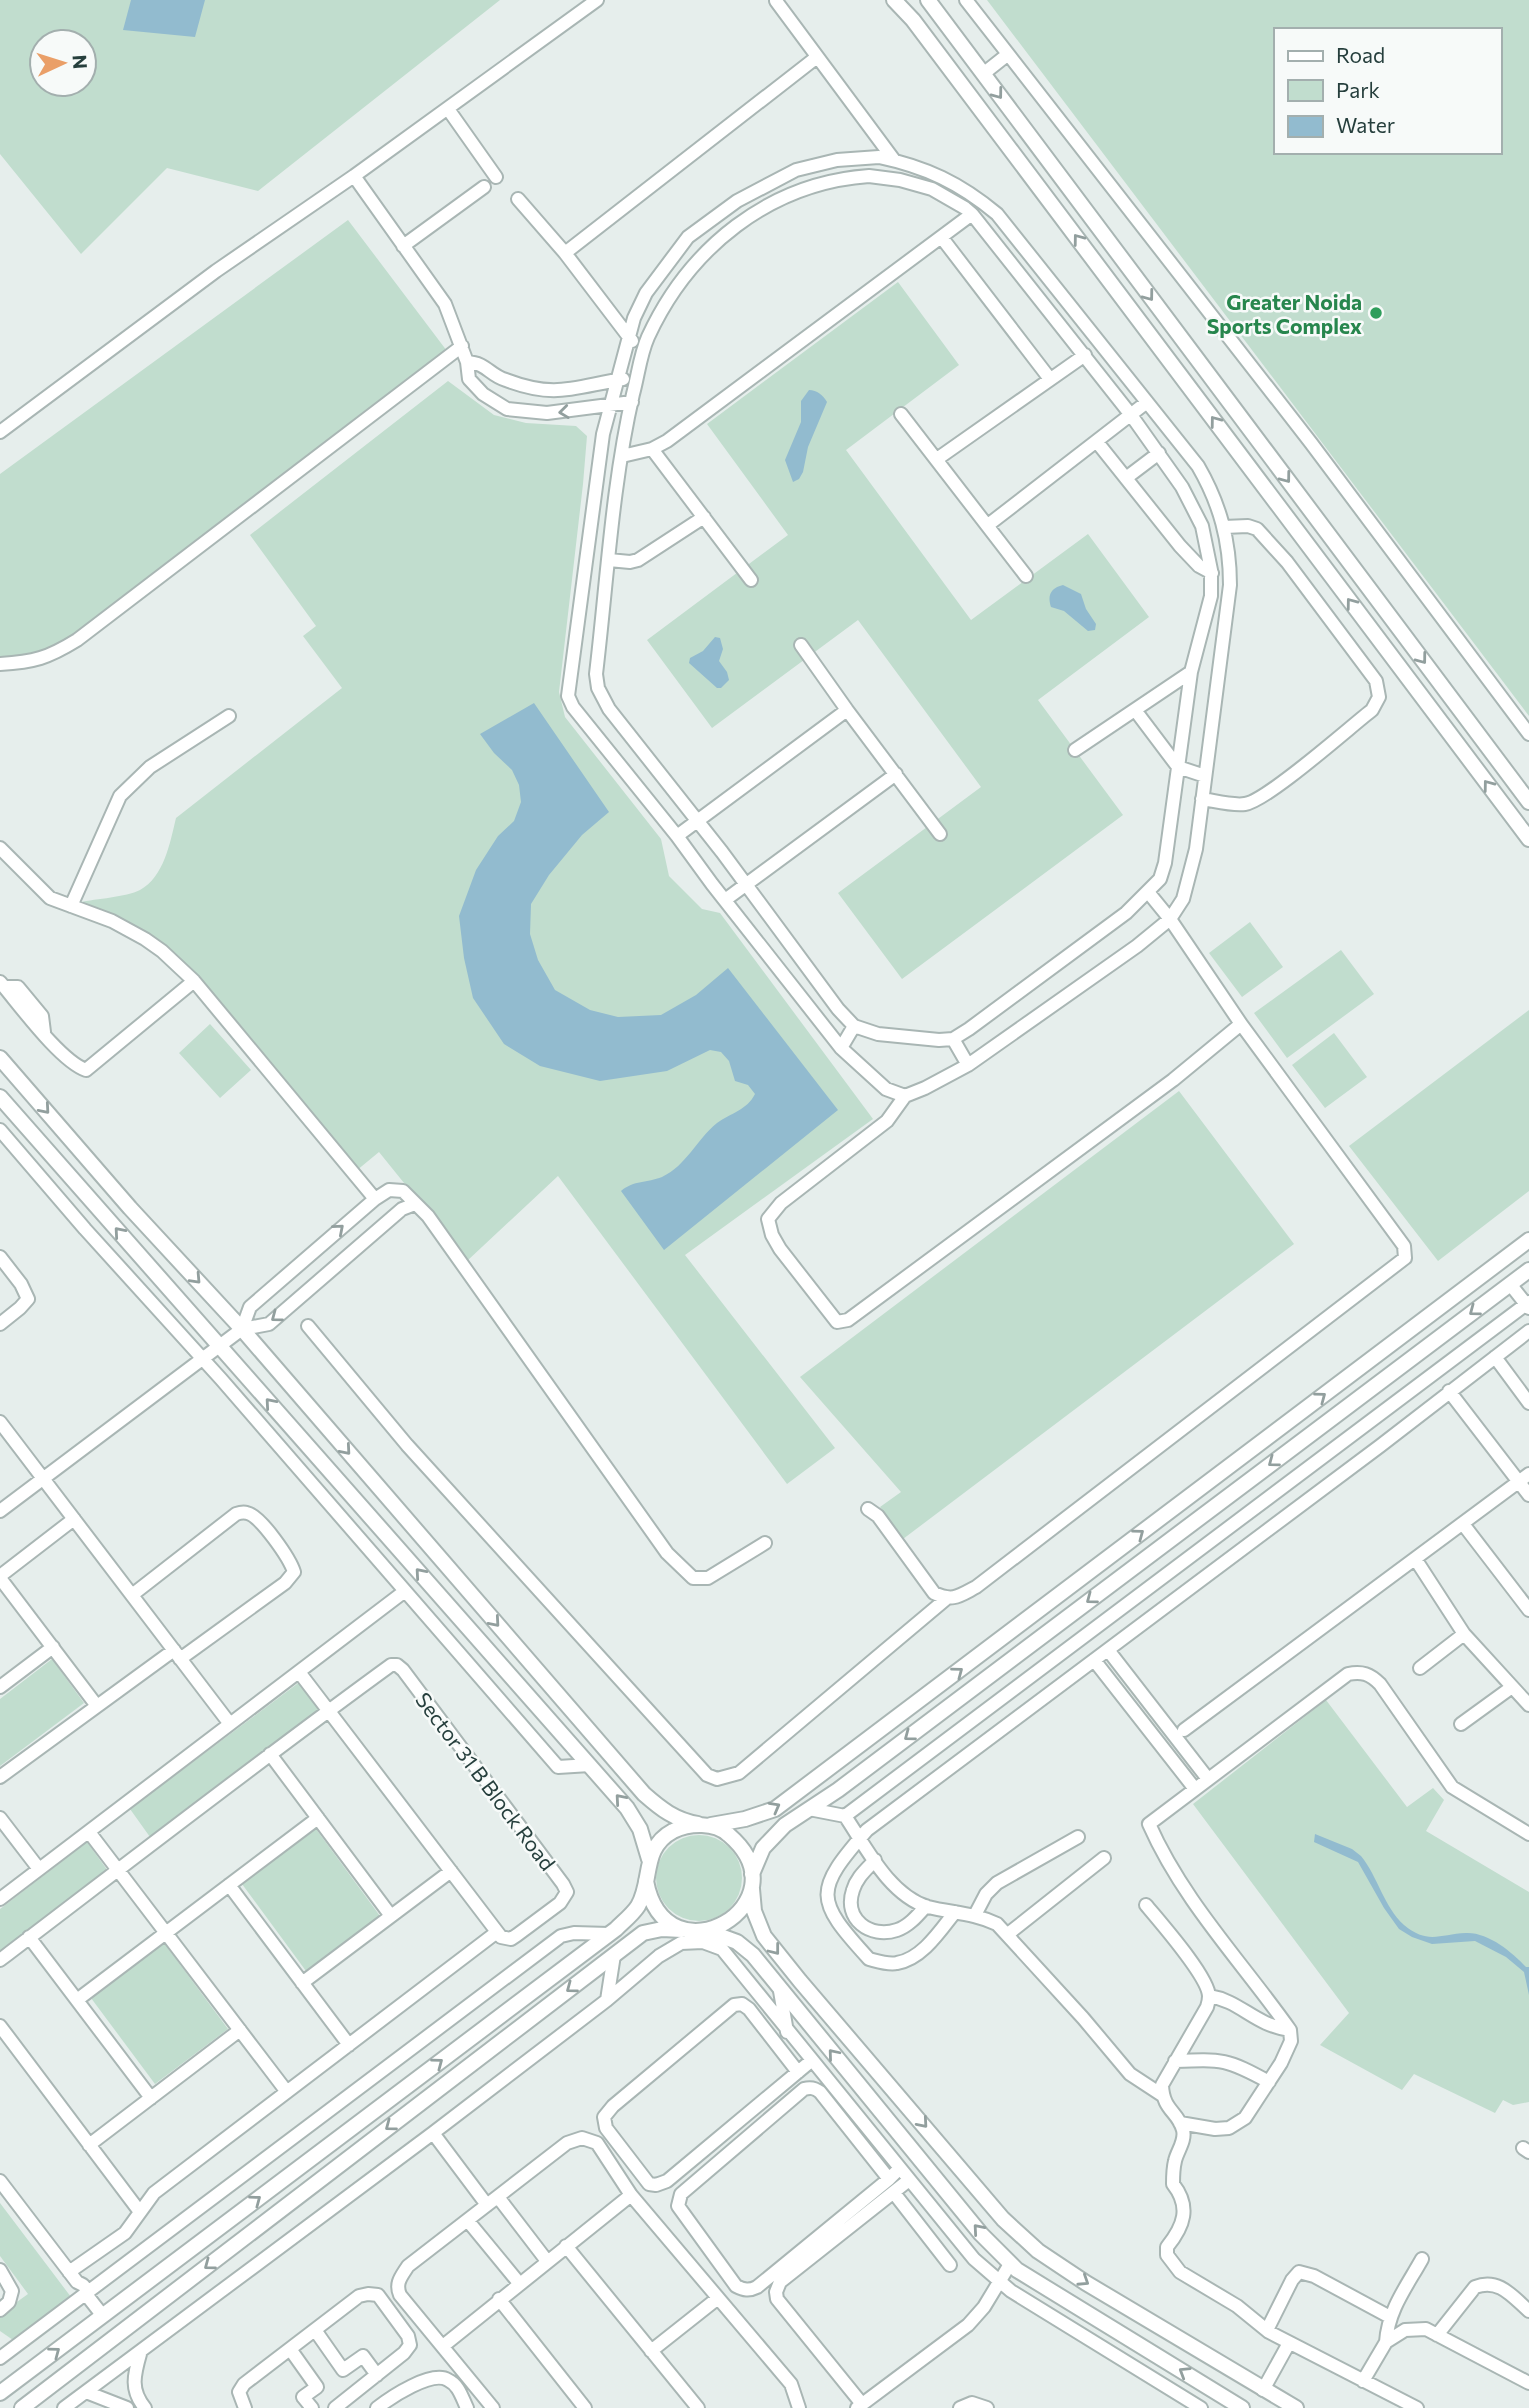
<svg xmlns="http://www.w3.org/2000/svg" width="1529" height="2408" viewBox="0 0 1529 2408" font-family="Commissioner,sans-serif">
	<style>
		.green { fill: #c1ddce; fill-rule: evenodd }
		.water { fill: #92bbcf }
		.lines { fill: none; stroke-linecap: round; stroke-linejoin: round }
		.minor-casing { stroke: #a9b6b4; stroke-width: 16 }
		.tertiary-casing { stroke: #a9b6b4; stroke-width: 18 }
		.minor { stroke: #fff; stroke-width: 12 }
		.tertiary { stroke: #fff; stroke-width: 14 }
		.oneway { stroke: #929f9e }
		.leisure-dot { fill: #2e9e5b; stroke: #f7faf9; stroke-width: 2.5 }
		.labels { text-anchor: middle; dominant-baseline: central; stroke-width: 5; stroke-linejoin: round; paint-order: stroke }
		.leisure-label { font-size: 21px; font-weight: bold; fill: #27864d; stroke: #f7faf9; text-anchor: end }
		.street-label { font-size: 21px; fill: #263f3d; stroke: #f7faf9 }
	</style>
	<rect width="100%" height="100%" fill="#e6eeec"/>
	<path class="green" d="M0 0H500L258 191 167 168 81 254 0 154ZM42 42H84V84H42Z
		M987 0H1529V716ZM1275 30H1499V152H1275Z
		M348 220 447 351 53 659 31 668H0V474Z
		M898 282 959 365 846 450 971 620 1088 534 1149 617 1038 700 1123 815 902 979 838 893 981 787 858 620 712 728 647 640 788 535 707 424Z
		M448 381 494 415 526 423 576 426 587 436 583 484 559 692 565 717 661 839 669 876 702 909 720 913 873 1119 685 1255 835 1448 787 1484 558 1176 467 1261 379 1152 356 1171 172 951 134 925 80 902C96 899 126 897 140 890 164 877 170 843 176 818L342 688 303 636 316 626 250 535Z
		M1250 922 1283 967 1242 997 1209 953Z
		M1341 950 1374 994 1287 1058 1254 1013Z
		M1529 1010V1191L1438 1261 1349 1146Z
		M210 1024 251 1070 220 1098 179 1053Z
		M1334 1033 1367 1077 1325 1108 1292 1065Z
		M1179 1091 1294 1244 903 1539 880 1507 901 1492 800 1377Z
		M52 1659 84 1703 0 1766V1699Z
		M301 1681 321 1709 150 1837 130 1809Z
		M1326 1700 1407 1807 1433 1788 1444 1800 1426 1831 1529 1892V2102L1513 2105 1503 2100 1495 2113 1414 2074 1402 2090 1320 2045 1349 2013 1193 1804Z
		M316 1829 380 1916 306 1971 242 1884Z
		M656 1878a43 43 0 1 1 86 0a43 43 0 1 1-86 0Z
		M87 1842 108 1871 0 1954V1909Z
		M164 1943 228 2029 155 2084 91 1998Z
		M0 2203 71 2297 13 2340 0 2331V2314L28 2294 0 2256Z"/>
	<path class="water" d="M131 0H205L195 37 123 30Z
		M809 390C817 390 823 395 827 402L808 447 803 472 799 479 793 482 785 460 801 422V401Z
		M1063 585 1081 594 1086 609 1096 624 1095 630 1088 631 1064 611 1051 607C1047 595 1051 588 1063 585Z
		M715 637 720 638 723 649 719 661 727 672 729 680 721 688H717L689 663 690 658 703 651Z
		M534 703 609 812 582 835 549 875 531 904 530 934 538 960 555 990 590 1010 618 1017 661 1015 696 995 728 968 838 1110 664 1250 621 1191C634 1180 647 1183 662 1177 687 1165 696 1140 717 1123 731 1113 747 1110 755 1094L748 1085 735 1081 729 1061 721 1052 710 1050 667 1071 600 1081 540 1066 504 1044 473 998 464 958 459 916 476 870 498 836 514 821 521 802 519 785 512 770 494 753 480 734Z
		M1315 1834 1352 1849 1361 1856C1378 1877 1384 1907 1404 1925 1428 1945 1440 1934 1466 1933 1488 1932 1512 1952 1526 1967H1529V1995L1524 1972 1506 1957 1475 1941 1432 1944 1412 1937 1399 1929 1384 1908 1358 1862 1314 1842Z"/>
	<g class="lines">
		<g class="minor-casing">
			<path id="minor" d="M966 0 1311 443 1529 734
				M776 1 894 160
				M983 74 1007 55
				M448 109 496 177
				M879 157C926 167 960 183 997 214L1198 466C1220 504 1230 541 1230 585L1196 849 1183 899 1170 919 1137 946 968 1065 925 1088 905 1096 886 1089 841 1048 712 884 677 836 573 707 568 696 603 434 634 318 646 293 688 237 737 201 796 170 837 160Z
				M354 176 445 304 467 362 469 379 483 394 507 409 547 413 632 402
				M869 176 900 180 932 189 965 208 972 214 1131 415 1182 487 1202 526 1211 570V596L1191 672 1165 863 1160 879 1126 913 969 1029 953 1039 939 1040 878 1034 854 1026 838 1009 722 852 609 709 598 688 596 674C607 582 612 485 633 394 638 376 640 355 648 337 689 248 769 183 869 176Z
				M518 199 565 253 632 341
				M942 238 1050 379
				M403 246 484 187
				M565 253 817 57
				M467 362C487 363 489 375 506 380 556 399 574 387 623 379
				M901 414 1026 576
				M0 432 216 271 354 176 597 0
				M1097 442 1180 546 1199 566 1212 573
				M652 449 751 580
				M622 456 652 449 667 441 972 214
				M937 459 1085 355
				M1126 478 1159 453
				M988 525 1147 402
				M609 560 630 562 638 560 704 517
				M801 645 847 710 940 834
				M0 664C34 662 48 658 77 640L462 346
				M1135 710 1178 767 1205 776
				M1075 750 1191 672
				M1202 799C1215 801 1233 806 1245 804 1267 801 1350 727 1372 710L1379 697 1376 681 1287 562 1257 529 1248 526 1224 527
				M677 836 847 710
				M0 848 50 898 112 921 145 939 162 951 194 981 375 1199
				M725 900 896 774
				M71 906 120 796 150 767 229 716
				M0 982C19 1004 60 1061 86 1070L194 981
				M5 987H18L42 1016 44 1032
				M953 1039 968 1065
				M841 1048 854 1026
				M905 1096 887 1121 781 1203 768 1219 772 1235 780 1249 837 1322 848 1320 1173 1080 1241 1024
				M0 1130 85 1229 221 1379 558 1767 590 1765
				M0 1257 21 1284 28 1299 20 1308 0 1324
				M1510 1284 1529 1308
				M308 1326 407 1445 707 1775 717 1779 739 1773 946 1599
				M242 1329 250 1307 375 1199 389 1190 403 1191 428 1216 667 1553 693 1578H708L765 1543
				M1495 1357 1529 1403
				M1449 1391 1529 1495
				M0 1422 230 1724
				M868 1509 878 1516 934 1593C953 1602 959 1596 976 1587L1405 1258 1404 1246 1241 1024 1170 919 1148 892
				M0 1511 242 1329 269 1324 402 1209 415 1204
				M1463 1524 1529 1610
				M1416 1560 1464 1634 1529 1705
				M0 1576 74 1519
				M0 1578 97 1706
				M132 1595 236 1514C239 1513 243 1512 247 1513 261 1516 290 1559 294 1572L285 1583 180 1659
				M1108 1650 1208 1779
				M1094 1660 1195 1789
				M1420 1668 1464 1634
				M0 1687 53 1647
				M1461 1724 1512 1687
				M1184 1730 1529 1474
				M270 1754 391 1916
				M0 1777 174 1650
				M809 1809 845 1816 1529 1302
				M845 1816C866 1847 889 1895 928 1907 952 1913 974 1913 997 1924L1083 2018 1130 2074 1162 2095
				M0 1818 39 1869
				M89 1832 287 2092
				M875 1860C866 1870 857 1877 853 1890 843 1919 870 1939 897 1930 909 1926 918 1915 926 1906
				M229 1885 349 2045
				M0 1899 405 1591
				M1146 1905C1160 1922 1208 1976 1209 1996 1209 2000 1208 2004 1207 2007L1162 2085C1163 2111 1178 2111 1183 2130 1186 2141 1177 2151 1175 2161 1173 2169 1173 2176 1173 2184 1191 2207 1184 2226 1167 2247V2255L1180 2272 1237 2306 1269 2332 1417 2408
				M955 1912C940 1931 922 1959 897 1963 888 1965 877 1961 869 1959 814 1899 814 1891 867 1830L1380 1446 1529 1331
				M975 1915 986 1894 997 1883 1078 1837
				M1008 1934 1104 1858
				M29 1937 151 2098
				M0 1960C130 1861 259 1761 391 1665H397L403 1670 563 1884 567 1892 560 1903 517 1935 511 1939 501 1937 299 1672
				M302 1983 451 1871
				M780 1991 787 2032
				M1209 1996C1241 2001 1254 2025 1290 2030
				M77 2000 318 1818
				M607 2000 614 1955
				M0 2026 140 2212
				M1175 2061C1223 2059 1227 2059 1269 2082
				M798 2072 749 2009 742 2004 734 2005 613 2106 604 2117 606 2128 649 2184 656 2185 667 2181 811 2061
				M1180 2123 1215 2129 1229 2128 1245 2118 1281 2063 1291 2041 1290 2030C1242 1962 1183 1901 1149 1824L1348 1674C1362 1671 1370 1674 1380 1684L1452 1787 1529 1834
				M433 2133 487 2205
				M89 2145 240 2030
				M1523 2148 1529 2152
				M889 2179 820 2092C815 2088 811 2087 804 2089L681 2194 678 2206 736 2286C744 2290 749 2291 757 2287L889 2179 900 2168
				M0 2181 77 2282 83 2285 88 2291
				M894 2193 950 2265
				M498 2197 547 2261
				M468 2221 519 2283
				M566 2246 698 2408
				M0 2270 12 2291 9 2302 0 2310
				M69 2272 125 2233 154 2193 497 1932
				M85 2293 103 2316
				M499 2299 585 2408
				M315 2330 343 2370 363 2356 377 2375
				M1267 2330 1292 2280 1299 2272 1314 2276 1390 2317
				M1437 2335 1475 2287C1499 2278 1512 2296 1529 2311
				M1386 2342C1388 2310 1407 2286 1422 2259
				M443 2346 631 2195
				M290 2349 317 2387 303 2397 312 2408
				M651 2351 718 2298
				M140 2354C134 2375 130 2390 145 2408
				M0 2358 561 1936 574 1933 609 1934
				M1363 2381 1386 2342 1405 2330 1426 2329 1529 2383
				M1263 2390 1289 2343
				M86 2392 127 2408
				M862 2404 777 2299 776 2292 780 2282 909 2180
				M64 2408 433 2133 607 2000 659 1956 681 1943 703 1942 722 1949 974 2259 1011 2291 1201 2408
				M245 2408 239 2392 244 2384 359 2296 368 2294 378 2295 408 2336 410 2345 404 2353 335 2408
				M377 2408C391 2397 432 2370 448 2380 459 2385 462 2398 467 2408
				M493 2408 400 2295C395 2283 401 2277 408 2266L567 2143 582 2138 597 2143 631 2195 791 2384 799 2408
				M857 2408 968 2325 984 2307 1010 2264
				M960 2408 972 2403 987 2408"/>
		</g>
		<g class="tertiary-casing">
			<path id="tertiary" d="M894 0 913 20 1529 839
				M928 0 1529 802
				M0 1058 130 1208 242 1329 644 1794C661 1809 675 1820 698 1824
				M0 1097 627 1808 640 1829 649 1859
				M711 1825 745 1819 775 1809 1529 1240
				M752 1874 763 1848 785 1825 838 1790 1529 1270
				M752 1889 754 1911 764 1936 800 1981 1003 2219 1038 2251 1086 2283 1296 2408
				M707 1931 737 1942 753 1955 981 2234 1017 2270 1242 2408
				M0 2393 616 1929C623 1922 633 1914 638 1906 653 1881 641 1848 673 1831 690 1823 715 1822 729 1835 808 1903 666 1986 646 1881
				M22 2408 643 1933 662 1929 682 1930"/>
		</g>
		<use href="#minor" class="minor"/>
		<use href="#tertiary" class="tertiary"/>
	</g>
	<defs><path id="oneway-chevron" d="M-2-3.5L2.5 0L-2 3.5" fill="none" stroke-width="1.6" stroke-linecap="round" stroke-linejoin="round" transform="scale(1.75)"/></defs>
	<g class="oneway">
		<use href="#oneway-chevron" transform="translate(998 94) rotate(53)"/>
		<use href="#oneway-chevron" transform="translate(1078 239) rotate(-127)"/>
		<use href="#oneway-chevron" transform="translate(1149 296) rotate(53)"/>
		<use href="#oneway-chevron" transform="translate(564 412) rotate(173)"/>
		<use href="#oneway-chevron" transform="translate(1215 421) rotate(-127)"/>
		<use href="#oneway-chevron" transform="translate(1286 478) rotate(53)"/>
		<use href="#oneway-chevron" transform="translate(1351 603) rotate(-127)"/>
		<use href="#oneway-chevron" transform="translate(1422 659) rotate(53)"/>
		<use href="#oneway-chevron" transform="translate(1488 785) rotate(-127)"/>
		<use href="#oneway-chevron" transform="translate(45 1109) rotate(49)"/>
		<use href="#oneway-chevron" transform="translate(339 1229) rotate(-41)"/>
		<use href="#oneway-chevron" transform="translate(119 1232) rotate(-131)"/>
		<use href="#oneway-chevron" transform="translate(196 1279) rotate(47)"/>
		<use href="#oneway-chevron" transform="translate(1474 1311) rotate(143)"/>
		<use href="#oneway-chevron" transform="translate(276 1317) rotate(143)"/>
		<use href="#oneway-chevron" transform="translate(1321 1397) rotate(-37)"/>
		<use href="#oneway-chevron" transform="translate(270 1403) rotate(-131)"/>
		<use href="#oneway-chevron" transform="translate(346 1450) rotate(49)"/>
		<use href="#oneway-chevron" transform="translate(1273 1462) rotate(143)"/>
		<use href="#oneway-chevron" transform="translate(1139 1534) rotate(-37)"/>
		<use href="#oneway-chevron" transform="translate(420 1573) rotate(-131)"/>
		<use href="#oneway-chevron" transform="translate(1091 1599) rotate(143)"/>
		<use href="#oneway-chevron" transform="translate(495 1622) rotate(49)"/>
		<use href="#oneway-chevron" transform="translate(958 1672) rotate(-37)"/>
		<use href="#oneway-chevron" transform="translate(909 1736) rotate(143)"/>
		<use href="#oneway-chevron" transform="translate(620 1799) rotate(-131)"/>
		<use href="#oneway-chevron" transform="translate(775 1807) rotate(-29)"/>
		<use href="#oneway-chevron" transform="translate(775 1950) rotate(52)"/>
		<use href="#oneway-chevron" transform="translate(571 1988) rotate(143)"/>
		<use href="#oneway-chevron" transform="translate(833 2054) rotate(-130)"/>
		<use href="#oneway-chevron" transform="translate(438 2063) rotate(-37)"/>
		<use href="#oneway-chevron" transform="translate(923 2123) rotate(49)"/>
		<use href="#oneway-chevron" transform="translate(390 2126) rotate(143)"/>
		<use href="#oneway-chevron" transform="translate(256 2200) rotate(-37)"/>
		<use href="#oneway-chevron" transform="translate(978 2229) rotate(-131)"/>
		<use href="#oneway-chevron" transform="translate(209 2265) rotate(143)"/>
		<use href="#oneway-chevron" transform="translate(1084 2281) rotate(33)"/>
		<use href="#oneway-chevron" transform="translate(55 2352) rotate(-37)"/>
		<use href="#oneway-chevron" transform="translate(1184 2372) rotate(-148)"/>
	</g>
	<circle class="leisure-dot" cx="1376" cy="313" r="7"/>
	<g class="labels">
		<g class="leisure-label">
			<text x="1362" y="301">Greater Noida<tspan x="1362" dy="24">Sports Complex</tspan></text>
		</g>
		<g class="street-label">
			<text transform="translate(486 1781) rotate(53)">Sector 31 B Block Road</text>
		</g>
	</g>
	<rect x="1274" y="28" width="228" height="126" fill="#f7faf9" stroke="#a3afae" stroke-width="2"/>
	<rect x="1288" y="51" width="35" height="10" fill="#ffffff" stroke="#a3afae" stroke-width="2"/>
	<text x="1336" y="63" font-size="21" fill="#263f3d">Road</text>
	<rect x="1288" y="80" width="35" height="21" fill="#c1ddce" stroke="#a3afae" stroke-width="2"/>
	<text x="1336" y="98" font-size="21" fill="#263f3d">Park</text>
	<rect x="1288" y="116" width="35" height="21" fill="#92bbcf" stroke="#a3afae" stroke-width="2"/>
	<text x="1336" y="133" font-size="21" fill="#263f3d">Water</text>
	<g transform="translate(63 63) rotate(86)"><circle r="33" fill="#f7faf9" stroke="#a3afae" stroke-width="2"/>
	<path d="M0-5L12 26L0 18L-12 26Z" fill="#ea9f68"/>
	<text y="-10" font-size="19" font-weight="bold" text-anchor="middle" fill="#263f3d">N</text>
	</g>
</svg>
